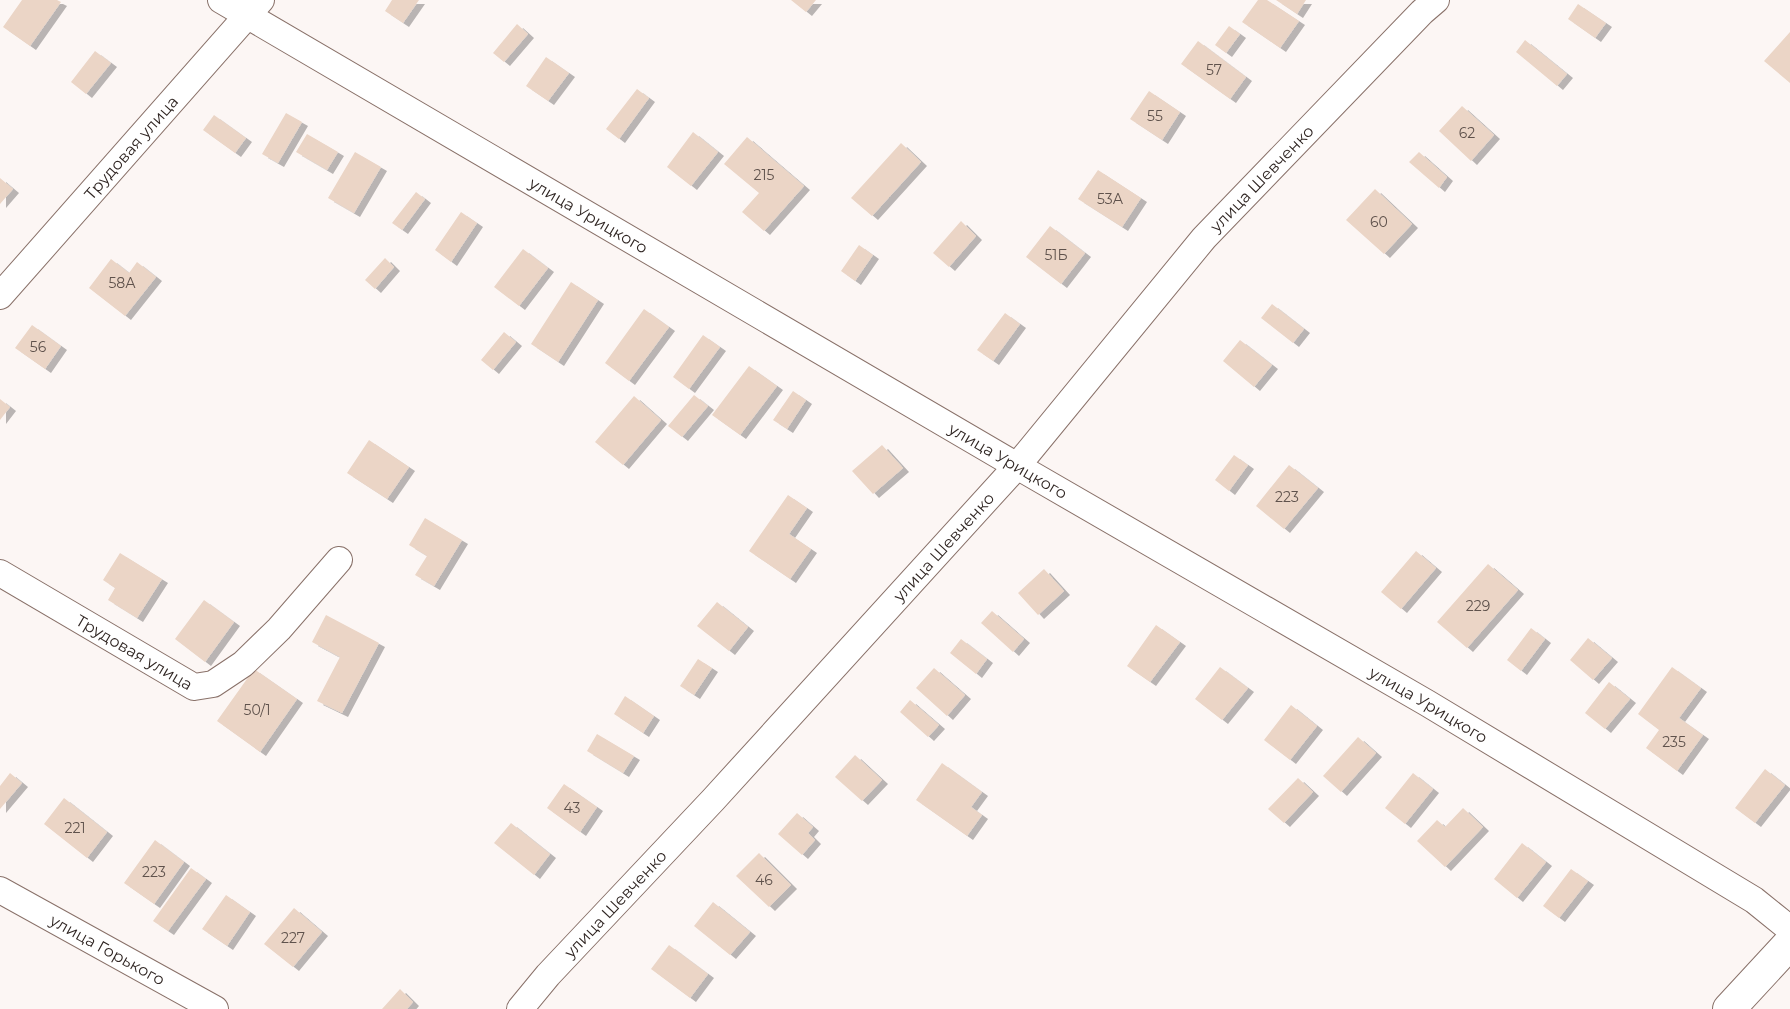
<svg xmlns="http://www.w3.org/2000/svg" width="1790" height="1009" viewBox="0 0 1790 1009" font-family="Montserrat,sans-serif">
	<style>
		.building { fill: #ebd5c6; filter: url(#shadow) }
		.lines { fill: none; stroke-linecap: round; stroke-linejoin: round }
		.minor-casing { stroke: #897169; stroke-width: 28 }
		.tertiary-casing { stroke: #897169; stroke-width: 34 }
		.minor { stroke: #fff; stroke-width: 26 }
		.tertiary { stroke: #fff; stroke-width: 32 }
		.labels { text-anchor: middle; dominant-baseline: central; stroke-width: 5; stroke-linejoin: round; paint-order: stroke }
		.number-label { font-size: 14px; fill: #5f524c }
		.street-label { font-size: 16px; fill: #302623; stroke: #fff }
	</style>
	<defs>
		<filter id="shadow"><feDropShadow dx="6" dy="4" stdDeviation="0" flood-color="#0004"/></filter>
	</defs>
	<rect width="100%" height="100%" fill="#fcf6f4"/>
	<path class="building" d="M22 0H57L61 2 30 46 3 27Z
		M392 0H419L403 23 385 11Z
		M791 0H816L806 12Z
		M1258 0H1267L1299 21 1280 48 1242 22Z
		M1276 0H1306L1297 14Z
		M1578 4 1606 23 1595 38 1568 19Z
		M517 24 528 34 504 62 493 53Z
		M1229 26 1240 34 1226 53 1215 45Z
		M1790 32V83L1764 61Z
		M1525 40 1567 74 1557 86 1516 52Z
		M1198 41 1246 77 1230 99 1181 64Z
		M95 51 111 63 86 94 71 82Z
		M546 57 569 73 548 101 526 86Z
		M637 89 649 98 619 139 606 129Z
		M1149 91 1180 112 1162 140 1130 119Z
		M1462 106 1494 135 1471 161 1439 131Z
		M286 113 302 122 278 163 262 154Z
		M214 115 246 138 235 153 203 130Z
		M693 132 718 152 691 186 667 167Z
		M307 134 338 152 327 170 296 152Z
		M747 137 804 186 764 231 742 212 759 193 724 164Z
		M901 143 921 162 872 216 851 198Z
		M355 152 381 167 354 213 328 198Z
		M1419 152 1447 177 1439 188 1409 162Z
		M1098 170 1141 198 1122 227 1078 199Z
		M0 178 13 189 0 204Z
		M1375 189 1412 224 1384 254 1346 220Z
		M416 192 425 199 402 230 392 223Z
		M461 212 477 223 451 262 435 250Z
		M961 221 976 236 949 267 933 253Z
		M1050 226 1085 253 1061 284 1026 257Z
		M859 245 873 255 855 281 841 271Z
		M523 249 548 268 519 306 494 287Z
		M385 258 394 267 375 289 365 280Z
		M111 259 129 273 137 262 156 277 125 316 89 288Z
		M571 282 598 300 558 362 531 344Z
		M1272 304 1304 329 1293 343 1261 318Z
		M644 309 669 327 629 381 605 363Z
		M1005 313 1020 324 993 361 977 350Z
		M32 325 61 346 45 369 15 348Z
		M504 332 516 342 493 370 481 360Z
		M703 335 720 347 689 389 673 377Z
		M1240 340 1272 365 1254 387 1223 361Z
		M749 366 777 386 740 435 712 415Z
		M793 391 806 400 787 429 773 420Z
		M694 395 708 406 682 437 668 426Z
		M634 396 661 420 623 465 595 442Z
		M0 399 10 407 0 420Z
		M369 440 409 467 387 499 347 473Z
		M882 445 903 468 873 494 852 471Z
		M1234 455 1248 465 1229 491 1215 480Z
		M1289 465 1318 488 1284 529 1256 506Z
		M788 495 807 508 789 534 811 549 790 579 749 551Z
		M425 518 462 540 434 586 415 575 427 556 409 545Z
		M1416 551 1436 568 1401 609 1381 592Z
		M120 553 162 579 137 618 108 600 115 588 103 580Z
		M1488 564 1518 590 1467 648 1437 622Z
		M1044 569 1064 591 1038 615 1018 593Z
		M204 600 234 622 205 662 175 639Z
		M717 602 748 627 729 651 697 626Z
		M992 611 1024 639 1013 652 981 623Z
		M326 615 379 643 342 713 317 701 340 657 312 642Z
		M1156 625 1180 642 1150 682 1127 666Z
		M1531 628 1545 639 1521 671 1507 660Z
		M1588 638 1612 658 1593 680 1570 660Z
		M961 639 987 659 976 674 950 653Z
		M698 659 712 668 694 695 680 686Z
		M1220 667 1248 688 1222 720 1195 699Z
		M1672 667 1701 688 1679 718 1703 735 1677 771 1646 748 1659 730 1638 714Z
		M934 668 965 695 947 716 916 688Z
		M254 669 297 699 260 752 217 721Z
		M1609 682 1630 699 1605 729 1585 713Z
		M625 696 654 716 643 733 614 714Z
		M910 700 939 725 928 737 900 712Z
		M1291 705 1317 726 1290 760 1264 740Z
		M597 734 634 756 623 773 587 751Z
		M1358 737 1376 753 1341 792 1323 776Z
		M855 755 882 780 862 801 835 777Z
		M942 763 982 792 971 807 982 815 967 836 916 800Z
		M1765 769 1785 785 1755 823 1735 808Z
		M10 773 22 783 0 809V786Z
		M1413 773 1433 789 1405 824 1385 808Z
		M1298 778 1313 792 1284 823 1268 809Z
		M564 784 597 807 580 832 547 808Z
		M64 798 107 832 87 858 44 824Z
		M1463 808 1483 827 1445 867 1417 841 1437 820 1445 827Z
		M797 813 813 827 808 833 815 840 802 855 778 834Z
		M511 823 550 854 534 875 494 843Z
		M155 840 184 862 154 904 124 883Z
		M1522 843 1546 862 1517 898 1494 879Z
		M759 853 791 885 769 907 736 876Z
		M191 868 206 879 168 931 153 921Z
		M1571 869 1588 881 1559 918 1543 906Z
		M226 895 250 912 227 946 202 929Z
		M713 902 750 932 730 955 694 926Z
		M294 908 322 932 293 967 264 944Z
		M669 945 708 974 690 998 651 969Z
		M400 989 413 1002 407 1009H382Z"/>
	<g class="lines">
		<g class="minor-casing">
			<g id="minor">
				<path id="s1" d="M221 0 1017 466 1427 703 1754 900 1790 929"/>
				<path id="s2" d="M0 296 261 0"/>
				<path id="s3" d="M0 573 194 687 213 684 243 664 279 629 339 560"/>
				<path id="s4" d="M0 890 215 1009"/>
				<path id="s5" d="M520 1009 548 975 713 800 1017 466 1204 238 1422 12 1436 0"/>
			</g>
		</g>
		<g class="tertiary-casing">
			<path id="tertiary" d="M1729 1009 1790 943"/>
		</g>
		<use href="#minor" class="minor"/>
		<use href="#tertiary" class="tertiary"/>
	</g>
	<g class="labels">
		<g class="number-label">
			<text x="1214" y="70">57</text>
			<text x="1155" y="116">55</text>
			<text x="1467" y="133">62</text>
			<text x="764" y="175">215</text>
			<text x="1110" y="199">53А</text>
			<text x="1379" y="222">60</text>
			<text x="1056" y="255">51Б</text>
			<text x="122" y="283">58А</text>
			<text x="38" y="347">56</text>
			<text x="1287" y="497">223</text>
			<text x="1478" y="606">229</text>
			<text x="257" y="710">50/1</text>
			<text x="1674" y="742">235</text>
			<text x="572" y="808">43</text>
			<text x="75" y="828">221</text>
			<text x="154" y="872">223</text>
			<text x="764" y="880">46</text>
			<text x="293" y="938">227</text>
		</g>
		<g class="street-label">
			<text stroke="none"><textPath href="#s2" startOffset="198">Трудовая улица</textPath></text>
			<text stroke="none"><textPath href="#s5" startOffset="1114">улица Шевченко</textPath></text>
			<text stroke="none"><textPath href="#s1" startOffset="426">улица Урицкого</textPath></text>
			<text stroke="none"><textPath href="#s1" startOffset="912">улица Урицкого</textPath></text>
			<text stroke="none"><textPath href="#s5" startOffset="627">улица Шевченко</textPath></text>
			<text stroke="none"><textPath href="#s3" startOffset="156">Трудовая улица</textPath></text>
			<text stroke="none"><textPath href="#s1" startOffset="1398">улица Урицкого</textPath></text>
			<text stroke="none"><textPath href="#s5" startOffset="142">улица Шевченко</textPath></text>
			<text stroke="none"><textPath href="#s4" startOffset="123">улица Горького</textPath></text>
		</g>
	</g>
</svg>
